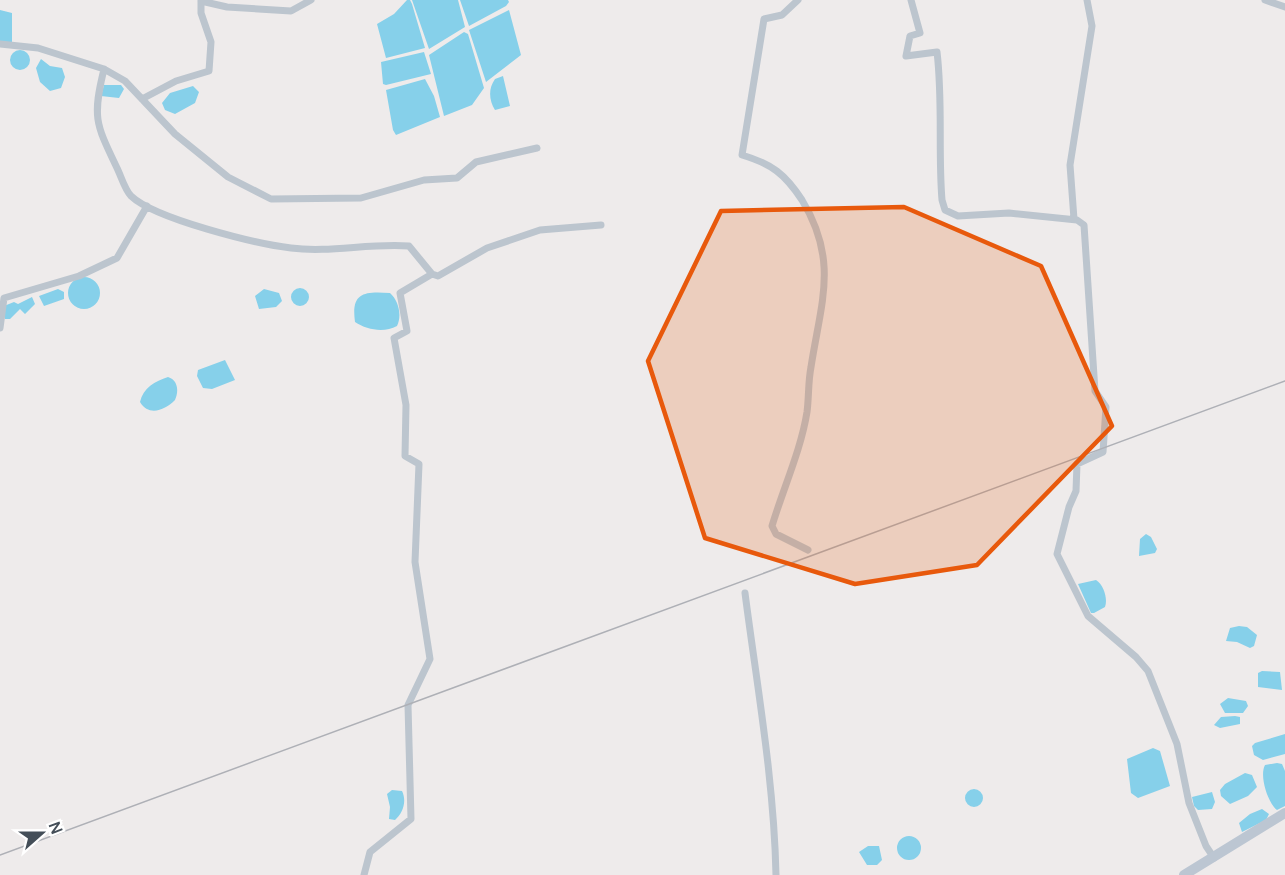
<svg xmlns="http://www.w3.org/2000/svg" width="1285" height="875" viewBox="0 0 1285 875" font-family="Manrope,sans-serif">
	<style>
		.water { fill: #86d0ea }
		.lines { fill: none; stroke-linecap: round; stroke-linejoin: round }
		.street { stroke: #bcc5ce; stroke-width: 7 }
		.secondary { stroke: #bcc6d2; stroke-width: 10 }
		.rail { stroke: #aeb0b6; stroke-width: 1.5 }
		.marked { fill: #e8590c; fill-opacity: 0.2; stroke: #e8590c; stroke-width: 4.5; stroke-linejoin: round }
	</style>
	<rect width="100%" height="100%" fill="#eeebeb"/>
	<path class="water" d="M407 0H410L412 4 425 48 386 58 377 24 394 14Z
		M412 0H458L465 27 429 49Z
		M460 0H508L509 2 506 6 469 26Z
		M0 10 12 13V42L0 43Z
		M509 10 521 55 486 82 469 30Z
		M464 32 468 34 484 88 472 105 444 116 429 55Z
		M10 60a10 10 0 1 1 20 0a10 10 0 1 1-20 0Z
		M424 52 431 74 386 85 383 84 381 62Z
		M41 59 50 66 62 68 65 77 61 88 50 91 40 82 36 68Z
		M503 76 510 106 495 110C489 100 488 89 495 79Z
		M425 79 434 96 440 117 396 135 393 130 386 90Z
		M104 85H121L124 89 119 98 101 96Z
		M193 86 199 92 195 103 175 114 165 110 162 103 170 93Z
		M68 293a16 16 0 1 1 32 0a16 16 0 1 1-32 0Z
		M291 297a9 9 0 1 1 18 0a9 9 0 1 1-18 0Z
		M58 289 64 292V299L44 306 39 296Z
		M264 289 279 293 282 301 276 307 259 309 255 296Z
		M390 293C399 301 402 316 397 326 384 333 367 330 355 322 351 293 363 291 390 293Z
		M32 297 35 304 25 314 20 309 10 319H5L4 306 14 302 18 304Z
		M225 360 235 380 212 389 203 388 197 376 198 370Z
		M168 377C178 380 179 391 175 400 165 410 149 417 140 402 143 388 155 381 168 377Z
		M1146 534 1151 537 1157 549 1155 553 1139 556 1140 539Z
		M1096 580C1104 585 1108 599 1105 607L1094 613H1091L1078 584Z
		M1239 626 1247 627 1257 635 1254 646 1250 648 1237 642 1226 641 1230 628Z
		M1262 671 1280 672 1282 690 1258 687V673Z
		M1228 698 1246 701 1248 706 1243 713H1225L1220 704Z
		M1235 716 1240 717V724L1220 728 1214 725 1221 717Z
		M1285 734V754L1263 760 1254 755 1252 746 1255 743Z
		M1153 748 1160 751 1170 786 1138 798 1131 793 1127 759Z
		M1277 763 1282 764 1285 771V806L1277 810C1268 803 1259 776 1265 765Z
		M1245 773 1252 775 1257 787 1248 796 1230 804 1221 796 1220 790 1225 784Z
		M965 798a9 9 0 1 1 18 0a9 9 0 1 1-18 0Z
		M392 790 402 791C407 801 403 813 395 820L389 819 390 807 387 794Z
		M1212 792 1215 802 1212 809 1198 810 1194 806 1192 797Z
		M1262 809 1269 814 1266 820 1242 832 1239 823 1250 814Z
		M897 848a12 12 0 1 1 24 0a12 12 0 1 1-24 0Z
		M868 846H879L882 860 877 865H867L859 852Z"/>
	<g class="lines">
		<path class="street" d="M798 0 782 15 764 19 742 155C772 164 785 174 802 200 839 261 821 302 811 367 808 382 809 397 807 412 801 450 783 489 772 526L776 534 808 550
			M911 0 920 33 910 36 906 56 937 52C943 102 938 151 942 200L945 210 958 216 1009 213 1077 220 1084 225 1095 391 1106 407 1103 452 1077 464 1076 491 1069 507 1057 554 1088 616 1136 657 1148 671 1177 744 1189 803 1206 846 1214 858
			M1265 0 1285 7
			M201 1 227 7 291 11 311 0
			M0 44 38 48 104 69 125 81 175 134 228 177 271 199 361 198 424 180 457 178 476 162 537 148
			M104 69C92 118 96 124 117 168 121 176 125 190 131 196 155 219 257 244 291 248 330 253 369 243 409 246L432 274 438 276 487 248 540 230 601 225
			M142 99 176 81 209 71 211 42 201 13V0
			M1074 219 1070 165 1092 26 1087 0
			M0 328 4 298 79 276 117 258 147 206
			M745 593C757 686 774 780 776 875
			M364 875 370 852 411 819 408 705 430 659 415 562 419 464 405 456 406 405 394 338 407 331 400 293 432 274"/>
		<path class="secondary" d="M1184 875 1285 813"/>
		<path class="rail" d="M0 855 1285 381"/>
	</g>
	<path class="marked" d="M904 207 1041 266 1112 426 977 565 855 584 705 538 648 361 721 211Z"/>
	<g transform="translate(42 833) rotate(69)" stroke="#ffffff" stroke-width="4.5" paint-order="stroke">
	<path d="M0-4.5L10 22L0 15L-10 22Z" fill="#444e58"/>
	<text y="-9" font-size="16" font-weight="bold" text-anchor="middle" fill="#444e58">N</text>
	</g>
</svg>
